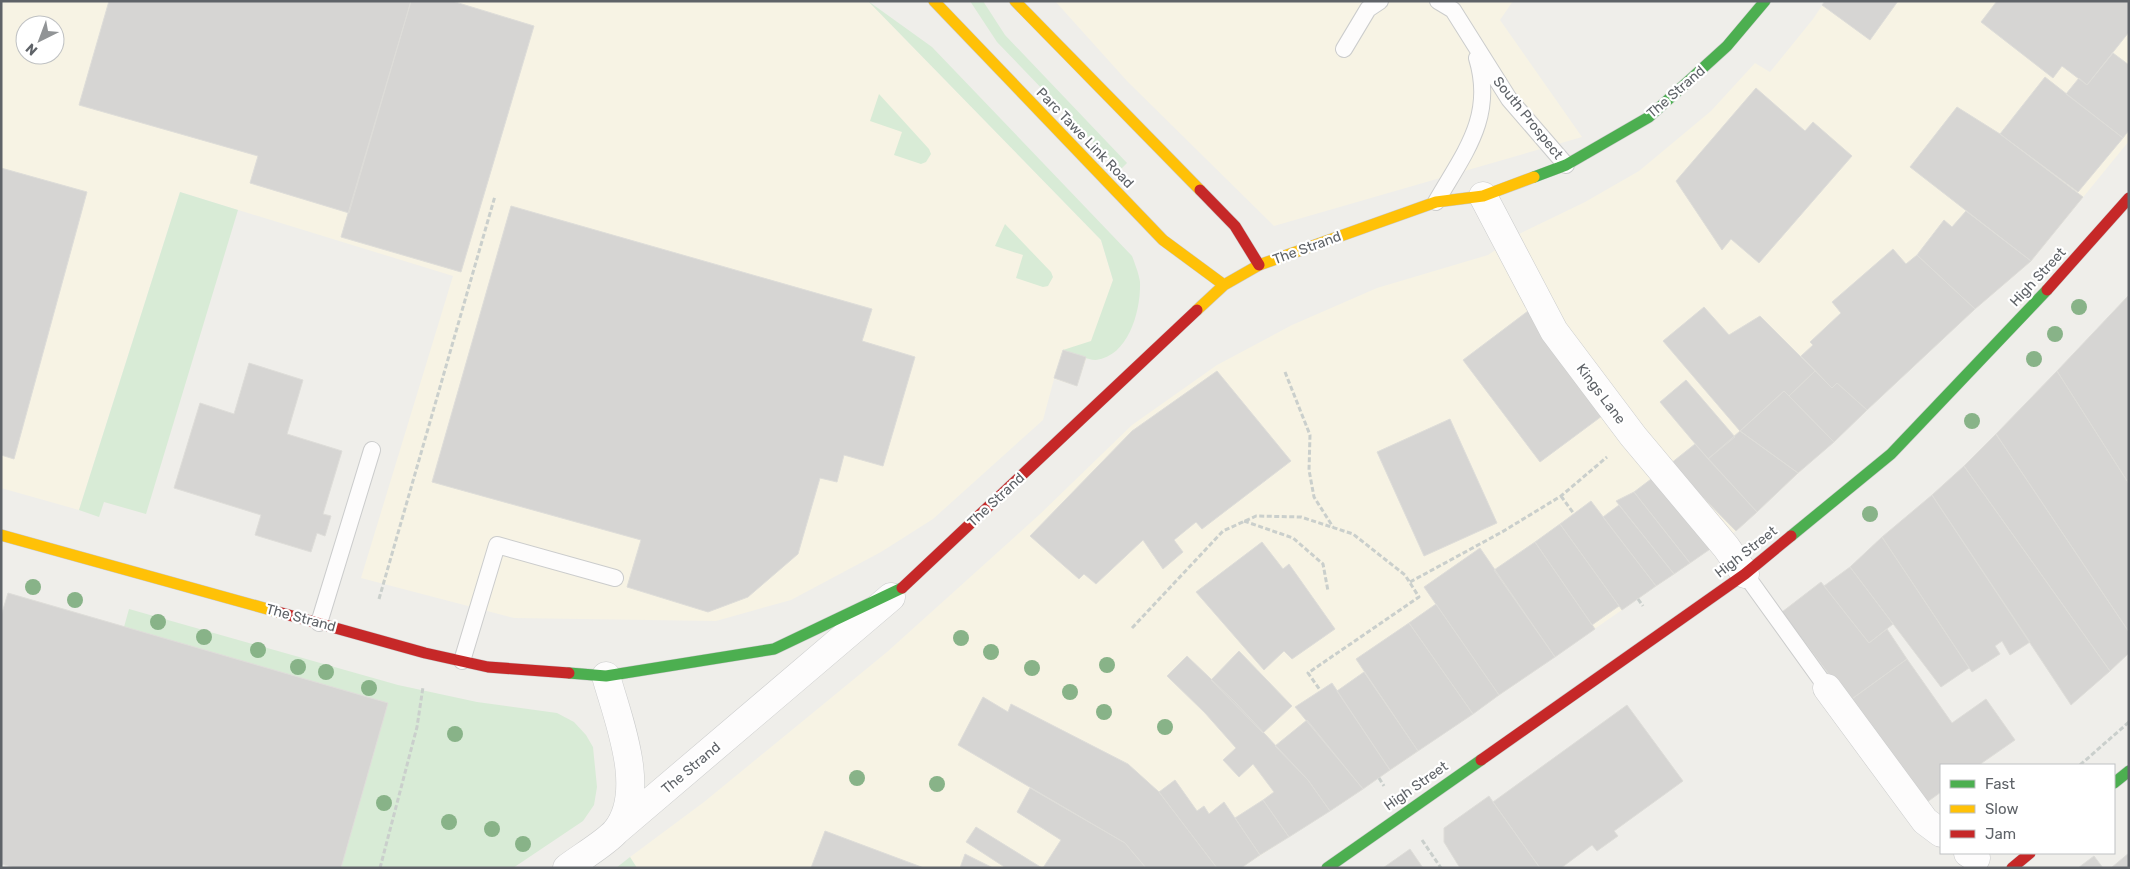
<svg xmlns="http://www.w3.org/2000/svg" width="2130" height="869" viewBox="0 0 2130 869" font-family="Rubik,sans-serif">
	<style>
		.commercial { fill: #f7f3e4; fill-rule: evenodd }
		.green { fill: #d8ebd6 }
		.building { fill: #d6d5d3; stroke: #deddd9 }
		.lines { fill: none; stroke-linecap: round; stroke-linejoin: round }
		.lane-casing { stroke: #cbcccc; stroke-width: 18 }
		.street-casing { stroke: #cbcccc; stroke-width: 29 }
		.fast-casing { stroke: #cacacb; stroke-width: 12 }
		.slow-casing { stroke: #cacacb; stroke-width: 12 }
		.jam-casing { stroke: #cacacb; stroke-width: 12 }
		.path { stroke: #cacfcc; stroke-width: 3; stroke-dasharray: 5 2.5; stroke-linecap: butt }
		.lane { stroke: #fdfcfc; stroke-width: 16 }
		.street { stroke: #fdfcfc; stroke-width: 28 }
		.fast { stroke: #4caf50; stroke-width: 11 }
		.slow { stroke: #ffc107; stroke-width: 11 }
		.jam { stroke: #c62828; stroke-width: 11 }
		.tree { fill: #88b388 }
		.labels { text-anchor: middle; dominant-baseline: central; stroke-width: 4.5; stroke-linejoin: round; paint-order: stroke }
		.street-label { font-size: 14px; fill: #5f6368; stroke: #fff }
	</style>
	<rect width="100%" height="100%" fill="#efeeea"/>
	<path class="commercial" d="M1 1H868L1101 240 1113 280 1077 386 1054 379 1043 420 933 519 881 552 791 600 716 621 514 618 361 578 453 276 180 192 79 510 1 488ZM25 25H55V55H25Z
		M1055 1H1513L1500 20 1582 137 1274 226 1127 81Z
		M1825 1H2129V141L2031 261 1975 309 1736 531 1363 789 1241 868H637L630 857 704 802 887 652 1039 515 1132 425 1217 365 1292 325 1377 288 1488 255 1521 233 1585 202 1639 171 1711 111 1755 63 1770 72 1813 19Z"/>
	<path class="green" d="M868 1 932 47 1132 256C1135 264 1139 274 1140 282 1141 310 1129 356 1096 360 1087 360 1072 353 1063 350L1091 341 1113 280 1101 240Z
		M970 1H983L1005 35 1127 163 1120 170 997 42Z
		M879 94 929 149 931 154 926 162 921 164 894 155 902 132 870 121Z
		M180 192 238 210 146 514 104 502 99 517 79 510Z
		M1005 224 1051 272 1053 277 1048 286 1043 287 1016 278 1023 255 995 246Z
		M129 609 398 685 477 702 557 713 574 722 586 735 593 747 597 787 594 805 583 821 513 868H341L388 703 124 627Z
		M630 857 637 868H616Z"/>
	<path class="building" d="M109 1H411L349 213 250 183 258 156 79 105Z
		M411 1H452L534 26 461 272 341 237Z
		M1825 1H1898L1870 40 1822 5Z
		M1997 1H2129V32L2087 85 2062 66 2053 78 1981 22Z
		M2113 53 2129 65V130L2123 138 2066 94 2079 78 2087 85Z
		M2045 77 2123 138 2078 192 2000 134Z
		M1756 88 1805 131 1813 122 1852 156 1759 263 1731 239 1722 250 1676 181Z
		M1957 107 2000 134 2083 197 2031 261 1910 167Z
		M1 168 87 192 14 459 1 455Z
		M511 206 872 309 862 341 915 357 883 466 844 455 837 482 820 478 798 554 748 597 708 612 627 587 641 540 432 482Z
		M1966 211 2031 261 1975 309 1917 255 1944 220 1952 227Z
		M1893 249 1906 264 1917 255 1975 309 1867 410 1837 383 1832 388 1801 356 1813 345 1810 342 1841 313 1832 302Z
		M2129 295V484L2057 371Z
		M1704 307 1729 335 1760 316 1815 371 1789 396 1784 391 1740 431 1663 341Z
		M1528 311 1606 413 1540 462 1463 360Z
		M1063 350 1086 357 1077 386 1054 378Z
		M249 363 303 380 287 434 342 451 323 514 331 516 325 536 317 533 311 552 255 535 261 515 174 488 200 403 234 414Z
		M1217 371 1291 461 1202 529 1196 522 1174 540 1183 552 1163 569 1143 540 1096 584 1084 574 1079 579 1030 536 1132 431Z
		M1815 371 1832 388 1837 383 1867 410 1834 442 1789 396Z
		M2057 371 2129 484V632L1996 434Z
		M1686 380 1735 437 1708 459 1660 402Z
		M1784 391 1834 442 1798 473 1740 431Z
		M1450 419 1497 523 1424 556 1377 452Z
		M1740 431 1798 473 1757 512 1708 459Z
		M1996 434 2129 632V653L2110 671 1964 466Z
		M1695 444 1757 512 1736 531 1670 464Z
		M1964 466 2110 671 2071 705 1932 495Z
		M1659 473 1716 545 1690 563 1634 492Z
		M1634 492 1690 563 1674 574 1616 501Z
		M1932 495 2030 642 2010 655 2002 641 1995 646 2000 654 1972 672 1882 537Z
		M1591 501 1656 586 1622 610 1560 524Z
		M1619 505 1674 574 1656 586 1603 517Z
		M1560 524 1619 606 1592 625 1535 542Z
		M1882 537 1969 668 1941 687 1850 567Z
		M1262 542 1283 569 1289 564 1335 629 1292 659 1284 651 1264 670 1196 592Z
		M1535 542 1595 629 1555 657 1494 570Z
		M1480 548 1555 657 1499 695 1424 587Z
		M1850 567 1893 624 1869 643 1824 586Z
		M1821 582 1869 643 1887 629 1907 659 1849 701 1782 612Z
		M8 593 388 703 341 868H15L1 864V616Z
		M1436 604 1499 695 1473 714 1409 623Z
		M1409 623 1473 714 1418 751 1356 659Z
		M1239 651 1292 706 1263 733 1211 680Z
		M1187 656 1235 702 1308 780 1330 811 1289 837 1263 800 1274 792 1253 764 1239 777 1223 760 1236 748 1205 713 1167 676Z
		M1907 659 1952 723 1986 699 2015 740 1979 765H1941V792L1923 805 1849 701Z
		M1364 672 1418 751 1390 770 1337 691Z
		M1332 683 1390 770 1363 789 1295 707Z
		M983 697 1008 712 1011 704 1128 764 1159 792 1217 868H1146L1125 843 958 745Z
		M1627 705 1683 781 1614 831 1618 836 1597 851 1592 845 1561 868H1540L1493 802Z
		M1307 720 1363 789 1330 811 1308 780 1275 746Z
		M1175 780 1197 811 1204 806 1209 814 1224 802 1260 855 1241 868H1217L1159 792Z
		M1030 788 1125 843 1146 868H1043L1061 840 1017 812Z
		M1489 796 1493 802 1540 868H1460L1444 842V828Z
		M1263 800 1289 837 1260 855 1235 818Z
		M976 827 1042 868H1006L966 842Z
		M825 831 924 868H811Z
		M1410 849 1423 868H1383Z
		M2129 853V868H2111Z
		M965 854 993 868H960Z
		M2094 856 2103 868H2078Z"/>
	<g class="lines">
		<g class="lane-casing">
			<path id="lane" d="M1438 1 1453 10 1509 99 1566 165
				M1344 49 1368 9 1380 1
				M1436 202C1464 153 1495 117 1477 58
				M1745 574 1827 688
				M319 623 372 450
				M462 661 497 545 615 578"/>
		</g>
		<g class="street-casing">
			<path id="street" d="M1483 196 1554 331 1633 436 1726 547 1745 574
				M1827 688 1925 821 1941 833
				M616 831 891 597
				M1968 853 1976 858
				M567 868C580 858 607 842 616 831 648 791 618 720 606 676"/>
		</g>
		<g class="fast-casing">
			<path id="fast" d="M1534 177 1566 165 1649 117 1727 46 1765 1
				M1791 536 1891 454 2047 290
				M569 673 606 676 774 649 902 588
				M2114 783 2129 771
				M1327 868 1481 760"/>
		</g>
		<g class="slow-casing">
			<path id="slow" d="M934 1 1163 240 1224 285
				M1015 1 1200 190
				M1197 310 1224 285 1259 265 1436 202 1483 196 1534 177
				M1 535 278 612"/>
		</g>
		<g class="jam-casing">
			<path id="jam" d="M1200 190 1235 226 1259 265
				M2047 290 2129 198
				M902 588 1197 310
				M278 612 425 653 488 667 569 673
				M1481 760 1745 574 1791 536
				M2012 868 2030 853"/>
		</g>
		<path class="path" d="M1285 372 1310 435 1309 470 1314 497 1333 527
			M1561 496 1574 514
			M1244 521 1293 538 1323 564 1328 591
			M1410 582 1502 532 1561 496 1607 457
			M379 599 495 196
			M1638 599 1643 606
			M1132 628 1223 531 1256 516 1301 517 1353 534 1405 575 1419 597 1308 673 1320 690
			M2080 765 2129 722
			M1379 778 1384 786
			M1422 840 1441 868
			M380 868 417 727 423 687"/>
		<use href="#lane" class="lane"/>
		<use href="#street" class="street"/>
		<use href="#fast" class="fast"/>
		<use href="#slow" class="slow"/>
		<use href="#jam" class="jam"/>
	</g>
	<g class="tree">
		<circle cx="2079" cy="307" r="8"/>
		<circle cx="2055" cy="334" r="8"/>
		<circle cx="2034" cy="359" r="8"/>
		<circle cx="1972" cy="421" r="8"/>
		<circle cx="1870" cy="514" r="8"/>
		<circle cx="33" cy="587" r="8"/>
		<circle cx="75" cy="600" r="8"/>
		<circle cx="158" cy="622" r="8"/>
		<circle cx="204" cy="637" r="8"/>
		<circle cx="961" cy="638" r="8"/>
		<circle cx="258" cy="650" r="8"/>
		<circle cx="991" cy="652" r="8"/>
		<circle cx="1107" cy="665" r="8"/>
		<circle cx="298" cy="667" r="8"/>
		<circle cx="1032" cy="668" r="8"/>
		<circle cx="326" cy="672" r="8"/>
		<circle cx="369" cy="688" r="8"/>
		<circle cx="1070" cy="692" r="8"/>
		<circle cx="1104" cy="712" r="8"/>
		<circle cx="1165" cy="727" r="8"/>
		<circle cx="455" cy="734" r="8"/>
		<circle cx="857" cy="778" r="8"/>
		<circle cx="937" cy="784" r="8"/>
		<circle cx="384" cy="803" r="8"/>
		<circle cx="449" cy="822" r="8"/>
		<circle cx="492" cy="829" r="8"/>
		<circle cx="523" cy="844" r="8"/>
	</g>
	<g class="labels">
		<g class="street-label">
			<text transform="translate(1676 92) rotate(-41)">The Strand</text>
			<text transform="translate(1528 118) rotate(51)">South Prospect</text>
			<text transform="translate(1085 138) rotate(46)">Parc Tawe Link Road</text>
			<text transform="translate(1307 248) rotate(-20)">The Strand</text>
			<text transform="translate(2038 277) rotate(-47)">High Street</text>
			<text transform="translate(1601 394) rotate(53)">Kings Lane</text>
			<text transform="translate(996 500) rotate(-43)">The Strand</text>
			<text transform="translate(1746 552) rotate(-38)">High Street</text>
			<text transform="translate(301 618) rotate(15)">The Strand</text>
			<text transform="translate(691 768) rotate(-40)">The Strand</text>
			<text transform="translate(1416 786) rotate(-35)">High Street</text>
		</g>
	</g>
	<rect width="2130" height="869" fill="none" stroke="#5f6368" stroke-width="5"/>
	<rect x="1940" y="764" width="175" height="90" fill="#ffffff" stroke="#bfc1c3"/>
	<rect x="1950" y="780" width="25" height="8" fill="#4caf50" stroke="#bfc1c3"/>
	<text x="1985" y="789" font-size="15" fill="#5f6368">Fast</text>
	<rect x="1950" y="805" width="25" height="8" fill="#ffc107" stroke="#bfc1c3"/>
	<text x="1985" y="814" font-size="15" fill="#5f6368">Slow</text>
	<rect x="1950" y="830" width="25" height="8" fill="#c62828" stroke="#bfc1c3"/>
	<text x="1985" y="839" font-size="15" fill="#5f6368">Jam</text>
	<g transform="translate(40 40) rotate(222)"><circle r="24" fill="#ffffff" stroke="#bfc1c3"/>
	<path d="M0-4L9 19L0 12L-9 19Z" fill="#919496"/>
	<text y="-8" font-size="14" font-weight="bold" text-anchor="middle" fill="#5f6368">N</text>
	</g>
</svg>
